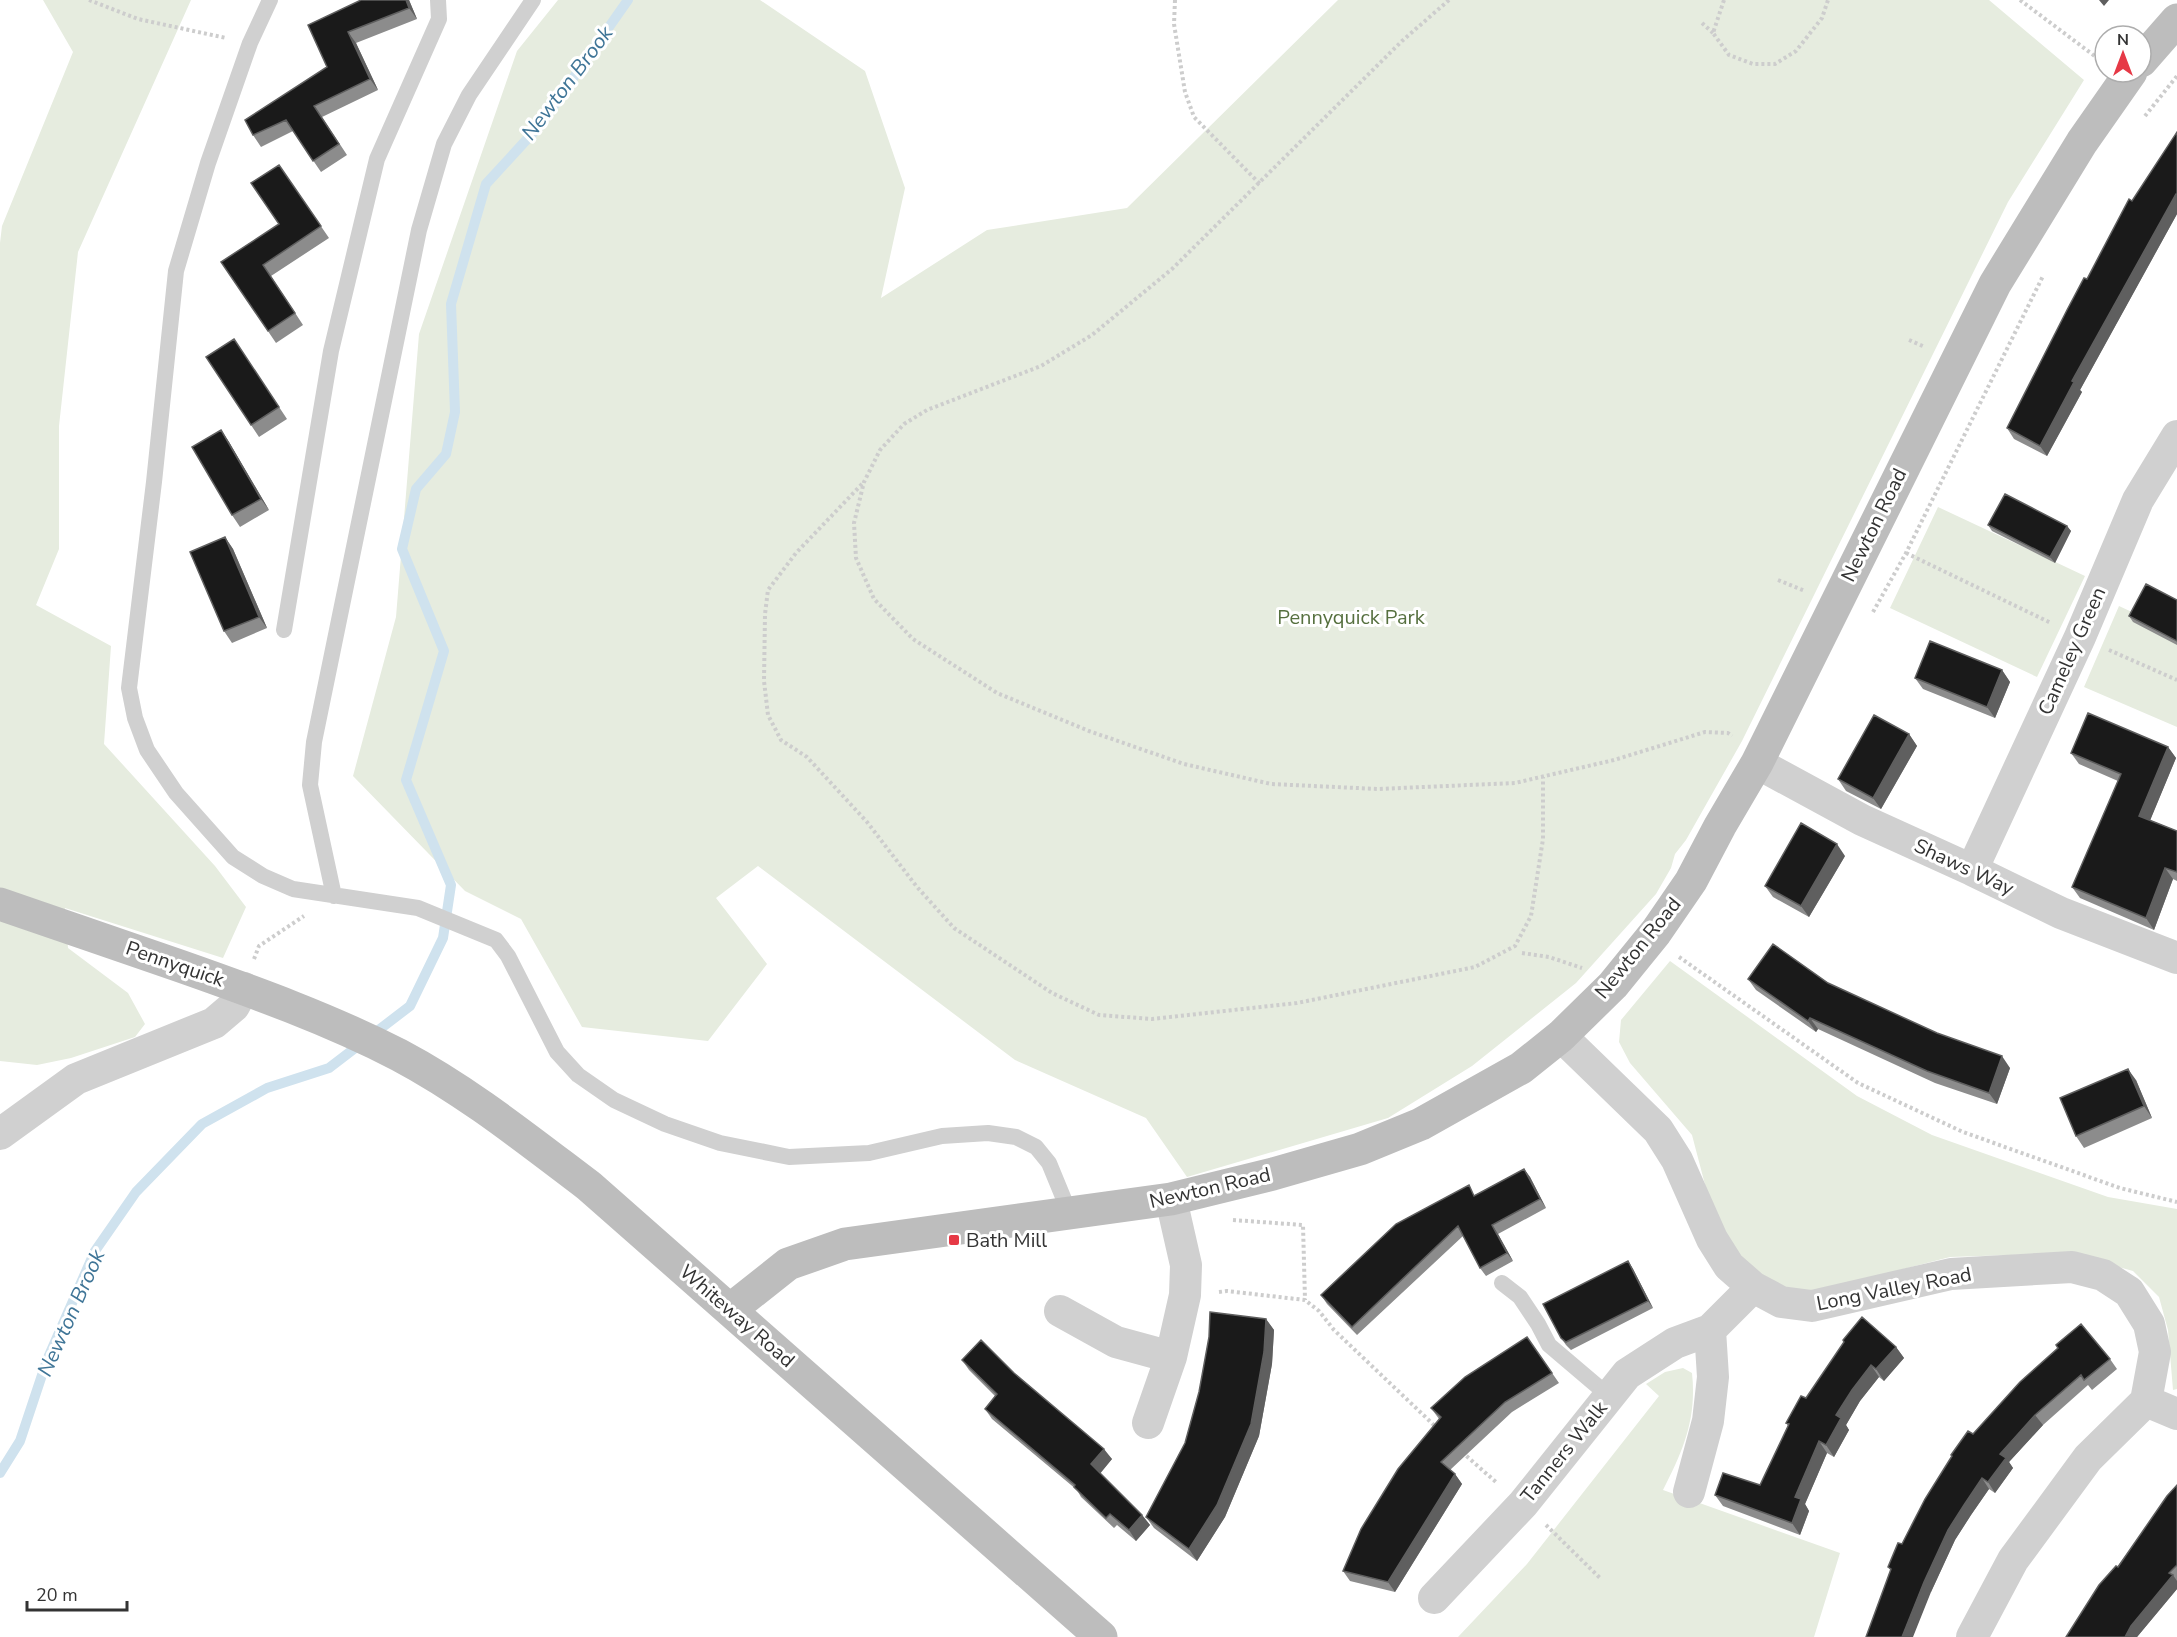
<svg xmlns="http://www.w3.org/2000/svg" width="2177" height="1637" viewBox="0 0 2177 1637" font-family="'Nunito Sans',sans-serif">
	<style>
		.green { fill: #e6ecdf }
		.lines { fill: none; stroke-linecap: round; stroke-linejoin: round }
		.stream { stroke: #cfe2ee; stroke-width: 10 }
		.path { stroke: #cdcdcd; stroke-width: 4; stroke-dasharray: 3 3; stroke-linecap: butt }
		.lane { stroke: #d0d0d0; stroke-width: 16 }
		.street { stroke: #d0d0d0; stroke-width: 32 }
		.secondary { stroke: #bdbdbd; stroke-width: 33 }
		.wall { fill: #8c8c8c }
		.shaded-wall { fill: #5f5f5f }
		.building { fill: #1a1a1a; stroke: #5f5f5f; stroke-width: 1.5 }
		.poi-dot { fill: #e63946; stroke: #fff; stroke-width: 2 }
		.labels { text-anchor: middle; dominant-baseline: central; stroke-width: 6; stroke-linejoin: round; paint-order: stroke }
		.street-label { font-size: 20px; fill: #333; stroke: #fff }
		.park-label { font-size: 20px; fill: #56703f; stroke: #fff }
		.poi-label { font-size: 20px; fill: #333; stroke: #fff; text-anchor: start }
		.water-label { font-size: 21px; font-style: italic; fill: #3f7597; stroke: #fff }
	</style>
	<rect width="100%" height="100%" fill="#fff"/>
	<path class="green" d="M43 0H191L78 252 59 426V549L36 605 111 646 104 744 215 866 246 907 223 958 65 908 68 948 128 993 145 1024 135 1037 71 1058 37 1065 0 1061V243L2 226 73 52Z
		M558 0H760L865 71 905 188 881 298 987 230 1127 208 1338 0H1989L2084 80 2008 202 1742 741 1686 840 1675 854 1671 868 1656 894 1576 983 1472 1066 1388 1118 1187 1177 1146 1118 1015 1060 758 866 716 898 767 964 708 1041 582 1027 521 919 465 891 353 776 396 617 419 334 517 51Z
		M1938 507 2085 576 2037 677 1890 608Z
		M2119 606 2177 633V727L2084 687Z
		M1670 961 1857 1096 1932 1135 2108 1197 2177 1209V1389L2173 1390 2168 1330 2159 1297 2133 1271 2068 1253 1950 1257 1814 1292 1763 1283 1719 1238 1692 1135 1630 1063 1619 1042 1621 1020Z
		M1683 1368 1692 1373C1697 1419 1683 1451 1663 1490L1840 1553 1814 1637H1458L1527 1564 1659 1396 1646 1384 1665 1372Z"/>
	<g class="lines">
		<path class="stream" d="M0 1473 20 1441 47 1360 95 1251 136 1192 202 1124 267 1088 329 1068 410 1006 443 938 451 885 406 780 444 651 402 549 416 489 446 454 455 412 451 304 486 184 541 124 628 0"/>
		<path class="path" d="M89 0 138 19 226 38
			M1175 0 1174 24 1185 92 1194 117 1260 184
			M1449 0 1402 41 1172 269 1092 335 1041 366 927 410 904 424 880 450 864 482 854 523 856 558 874 599 913 639 997 693 1089 731 1184 764 1271 784 1378 789 1515 783 1614 760 1705 732 1728 733 1732 736
			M1724 0 1713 33 1729 55 1753 64H1775L1796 51 1822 18 1828 0
			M2020 0 2100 60
			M1702 23 1713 33
			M2145 116 2177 76
			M1909 340 1925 347
			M862 484 796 553 768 590 765 614 764 681 768 715 781 740 807 757 867 822 917 887 954 928 1052 993 1099 1015 1152 1019 1297 1003 1475 967 1515 946 1531 916 1543 839V777
			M1906 553 2051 623
			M1778 580 1805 591
			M1873 612 1906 553 2043 276
			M2109 650 2177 680
			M1522 953 1549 957 1582 968
			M1679 957 1858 1083 1963 1132 2120 1188 2177 1202
			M254 959 259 946 304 916
			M1233 1220 1303 1225 1305 1300
			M1219 1292 1227 1291 1305 1300 1319 1311 1334 1330 1437 1428
			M1462 1452 1497 1483
			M1546 1525 1601 1579"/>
		<path class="lane" d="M270 0 250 43 208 163 176 271 154 482 129 688 135 718 147 750 176 793 233 857 263 876 293 889 418 908 496 940 508 956 557 1052 578 1075 614 1100 665 1124 720 1143 789 1157 869 1153 942 1136 988 1133 1016 1137 1036 1147 1049 1163 1070 1214
			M284 630 331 351 377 159 439 19 438 0
			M334 896 310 785 314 742 419 230 444 144 469 95 533 0
			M1502 1283 1520 1297 1538 1324 1549 1345 1609 1396"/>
		<path class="street" d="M1757 763 1862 820 1972 870 2061 913 2177 958
			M1972 870 2080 637 2138 500 2177 436
			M1561 1036 1658 1130 1677 1160 1712 1239 1729 1266 1753 1287 1781 1302 1812 1306 1951 1274 2072 1267 2103 1275 2129 1292 2149 1324 2155 1352 2146 1401 2088 1458 2013 1560 1972 1637
			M0 1134 76 1079 214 1023 234 1006 244 988
			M1060 1311 1116 1342 1171 1357 1185 1295 1186 1265 1171 1199
			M2146 1401 2177 1414
			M1148 1423 1171 1357
			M1689 1492 1708 1421 1713 1377 1710 1330
			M1434 1598 1523 1504 1627 1374 1675 1343 1710 1330 1753 1287"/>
		<path class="secondary" d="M2141 61 2177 20
			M0 904C60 925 120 945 180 966 254 992 329 1019 399 1055 467 1091 528 1140 589 1186L1101 1637
			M730 1310 788 1264 845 1244 1171 1199 1273 1174 1360 1149 1421 1124 1521 1068 1561 1036 1613 985 1656 932 1691 881 1720 826 1757 763 1995 284 2082 142 2131 72"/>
	</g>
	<path class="wall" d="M361 0H409L417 19 356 43 378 90 322 117 347 155 321 172 293 131 261 147 253 135 327 67Z
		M2177 132V214L2080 390 2082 392 2047 456 2014 439 2007 428 2087 279Z
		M279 165 329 238 271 276 303 325 276 343 221 262 279 224Z
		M242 351 287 419 259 437 251 425Z
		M221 430 229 442 269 510 240 527 232 515Z
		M1988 525 2067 526 2071 531 2055 563 1992 531Z
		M225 537 233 549 267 628 232 643 224 631Z
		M2177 600V645L2133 622 2129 616Z
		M2002 670 2010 682 1995 718 1923 689 1915 678Z
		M1909 734 1917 746 1881 809 1846 791 1838 779Z
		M2168 747 2176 758 2150 820 2177 831V881L2173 879 2154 930 2080 898 2072 887 2118 781 2079 764 2071 753Z
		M1845 856 1809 917 1773 897 1765 886Z
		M1748 979 1828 983 2010 1068 1997 1104 1935 1083 1818 1029 1816 1032 1756 990Z
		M2136 1080 2152 1118 2084 1148 2076 1136Z
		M1524 1169 1530 1177 1546 1208 1498 1234 1513 1261 1486 1276 1480 1268 1463 1236 1357 1335 1327 1304 1321 1295 1475 1195Z
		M1628 1261 1633 1269 1653 1308 1571 1350 1566 1345 1561 1338Z
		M1266 1319 1274 1330 1272 1364 1259 1436 1225 1517 1197 1561 1154 1528 1146 1517 1185 1443 1199 1392 1209 1337Z
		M1527 1337 1559 1383 1512 1412 1450 1470 1455 1474 1462 1484 1395 1592 1350 1581 1343 1571 1439 1419 1431 1408Z
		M1843 1340 1896 1347 1904 1358 1884 1381 1879 1377 1860 1401 1846 1425 1849 1430 1834 1457 1827 1453 1805 1504 1809 1511 1800 1535 1723 1506 1715 1495 1760 1485 1788 1426 1786 1423 1806 1398 1844 1342Z
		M2110 1359 2117 1369 2092 1390 2088 1385 2043 1425 2009 1462 2013 1468 1995 1493 1989 1489 1971 1515 1955 1540 1931 1592 1891 1571 1888 1567 1973 1434Z
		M962 1360 1014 1373 1112 1459 1100 1473 1142 1515 1150 1525 1136 1541 1117 1525 1114 1528 1081 1497 1077 1490 992 1419 985 1409 995 1396 969 1370Z
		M2177 1485V1589L2137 1637H2066Z"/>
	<path class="shaded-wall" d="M406 0H409L417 19 409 8Z
		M2099 0H2109L2104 6Z
		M348 32 356 43 378 90 370 79Z
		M2176 194 2177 195V214L2080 390 2082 392 2047 456 2040 446 2072 381Z
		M221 430 229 442 269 510 261 499Z
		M2067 526 2071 531 2055 563 2050 557Z
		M225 537 233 549 267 628 259 617Z
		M2002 670 2010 682 1995 718 1987 707Z
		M1909 734 1917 746 1881 809 1873 798Z
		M2168 747 2176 758 2147 828 2139 816Z
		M1837 844 1845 856 1809 917 1801 906Z
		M2165 868 2173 879 2154 930 2146 918Z
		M1810 1018 1818 1029 1816 1032 1808 1021Z
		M2002 1056 2010 1068 1997 1104 1989 1093Z
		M2128 1069 2136 1080 2152 1118 2144 1106Z
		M1524 1169 1530 1177 1546 1208 1540 1199Z
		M1492 1225 1498 1234 1513 1261 1507 1253Z
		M1628 1261 1633 1269 1653 1308 1648 1301Z
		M1266 1319 1274 1330 1272 1364 1259 1436 1225 1517 1197 1561 1189 1549Z
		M1896 1347 1904 1358 1884 1381 1876 1369Z
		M1871 1365 1879 1377 1860 1401 1846 1425 1849 1430 1834 1457 1826 1445 1836 1415 1852 1390Z
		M2035 1415 2043 1425 2009 1462 2013 1468 1995 1493 1988 1482 2000 1454Z
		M1819 1441 1827 1453 1805 1504 1809 1511 1800 1535 1792 1523 1795 1497Z
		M1104 1449 1112 1459 1099 1475 1091 1464Z
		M1455 1474 1462 1484 1395 1592 1388 1582Z
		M1982 1478 1989 1489 1971 1515 1955 1540 1931 1592 1913 1637H1902L1924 1582 1948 1530 1964 1505Z
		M1142 1515 1150 1525 1136 1541 1129 1530Z
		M2173 1575 2177 1581V1589L2137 1637H2125L2131 1626Z"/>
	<path class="building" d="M361 0H406L409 8 348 32 370 79 314 106 339 144 313 161 286 120 253 135 245 120 327 67 308 25Z
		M2177 132V194H2176L2072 381 2074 382 2040 446 2007 428 2067 310 2084 278 2087 279 2129 199 2132 201Z
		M279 165 321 226 263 265 295 313 268 331 221 262 279 224 251 183Z
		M234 339 279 407 251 425 206 357Z
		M221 430 261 499 232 515 192 447Z
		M2005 494 2067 526 2050 557 1988 525Z
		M225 537 259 617 224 631 190 552Z
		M2146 584 2177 600V641L2129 616Z
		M1930 641 2002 670 1987 707 1915 678Z
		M2088 713 2168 747 2139 816 2177 831V872L2165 868 2146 918 2072 887 2121 774 2071 753Z
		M1874 715 1909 734 1873 798 1838 779Z
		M1801 823 1837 844 1801 906 1765 886Z
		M1773 944 1828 983 1937 1033 2002 1056 1989 1093 1927 1071 1810 1018 1808 1021 1748 979Z
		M2128 1069 2144 1106 2076 1136 2060 1098Z
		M1524 1169 1540 1199 1492 1225 1507 1253 1480 1268 1458 1226 1352 1327 1321 1295 1396 1224 1469 1185 1474 1196Z
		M1628 1261 1648 1301 1566 1342 1561 1338 1543 1304Z
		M1210 1312 1266 1319 1264 1352 1251 1424 1217 1505 1189 1549 1146 1517 1185 1443 1199 1392 1209 1337Z
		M1862 1317 1896 1347 1876 1369 1871 1365 1852 1390 1836 1415 1841 1418 1826 1445 1819 1441 1795 1497 1801 1499 1792 1523 1715 1495 1723 1473 1760 1485 1789 1424 1786 1423 1801 1396 1806 1398 1844 1342 1843 1340Z
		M2081 1324 2110 1359 2084 1380 2081 1375 2035 1415 2000 1454 2006 1458 1988 1482 1982 1478 1964 1505 1948 1530 1924 1582 1902 1637H1866L1891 1569 1888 1567 1898 1543 1902 1544 1925 1499 1952 1456 1951 1455 1968 1431 1973 1434 2020 1382 2058 1348 2056 1345Z
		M1527 1337 1552 1373 1505 1402 1441 1462 1455 1474 1388 1582 1343 1571 1361 1529 1398 1469 1441 1417 1431 1408 1465 1377Z
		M981 1340 1014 1373 1104 1449 1091 1464 1142 1515 1129 1530 1110 1514 1106 1518 1074 1487 1075 1485 985 1409 997 1394 962 1360Z
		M2177 1485V1565L2169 1573 2173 1575 2131 1626 2125 1637H2066L2099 1585 2116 1566 2118 1567 2167 1496Z"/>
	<rect class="poi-dot" x="948" y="1234" width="12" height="12" rx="3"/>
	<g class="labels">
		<g class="street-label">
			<text transform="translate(1874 525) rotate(-64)">Newton Road</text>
			<text transform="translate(2072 651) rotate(-66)">Cameley Green</text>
			<text transform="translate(1964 867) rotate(25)">Shaws Way</text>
			<text transform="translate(1638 948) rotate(-51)">Newton Road</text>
			<text transform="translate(175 964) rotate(19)">Pennyquick</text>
			<text transform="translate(1210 1188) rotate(-13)">Newton Road</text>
			<text transform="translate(1894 1289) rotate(-11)">Long Valley Road</text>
			<text transform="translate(737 1316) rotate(41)">Whiteway Road</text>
			<text transform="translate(1564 1452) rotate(-51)">Tanners Walk</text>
		</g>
		<g class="park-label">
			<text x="1351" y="617">Pennyquick Park</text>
		</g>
		<g class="poi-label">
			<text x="966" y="1240">Bath Mill</text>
		</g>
		<g class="water-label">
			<text transform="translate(567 83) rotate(-53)">Newton Brook</text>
			<text transform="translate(71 1313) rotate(-66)">Newton Brook</text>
		</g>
	</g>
	<g transform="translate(2123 54)"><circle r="28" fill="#ffffff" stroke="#adadad" stroke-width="1.5"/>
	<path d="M0-4.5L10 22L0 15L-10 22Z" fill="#e63946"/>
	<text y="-9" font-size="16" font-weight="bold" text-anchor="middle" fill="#333333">N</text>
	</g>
	<path d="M27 1601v9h100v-9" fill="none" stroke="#333333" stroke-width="3"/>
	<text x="36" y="1601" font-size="18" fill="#333333" stroke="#ffffff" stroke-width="4.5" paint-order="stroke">20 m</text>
</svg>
